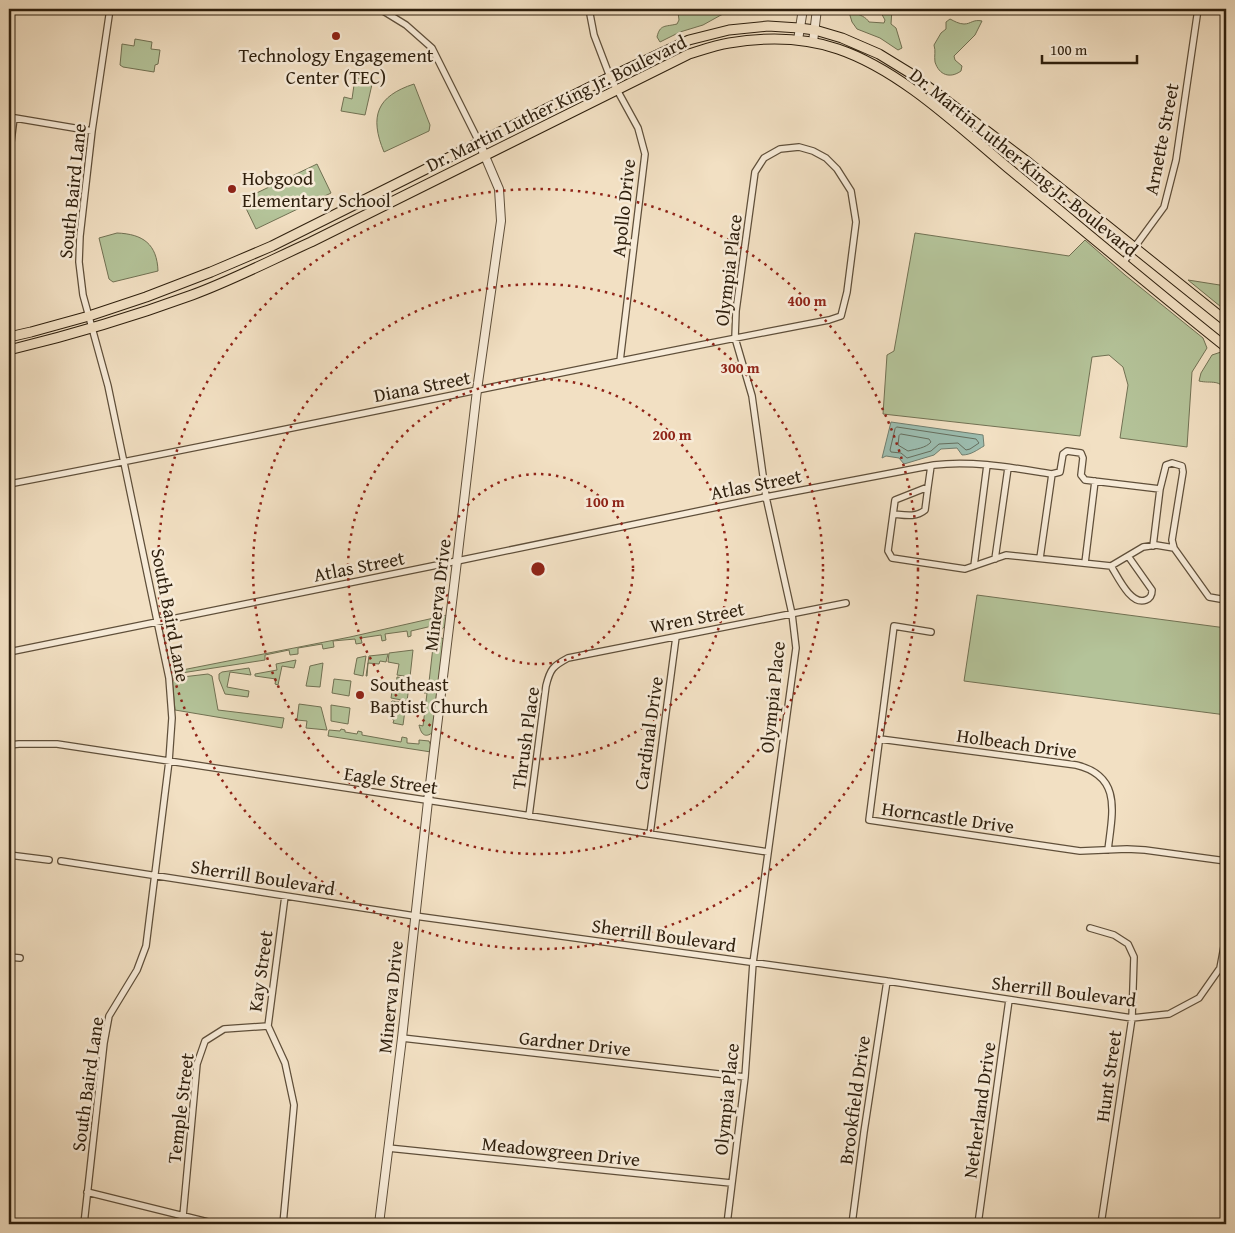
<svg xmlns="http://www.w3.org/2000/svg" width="1235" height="1233" viewBox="0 0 1235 1233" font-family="'Gentium Book Plus',serif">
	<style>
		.green { fill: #b4c399; stroke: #717153 }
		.water { fill: #9cbdb0; stroke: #707e6f }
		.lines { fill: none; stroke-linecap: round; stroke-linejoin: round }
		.shore { stroke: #656e5e; stroke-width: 1 }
		.minor-casing { stroke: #5f4f3a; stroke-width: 8 }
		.tertiary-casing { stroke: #5f4f3a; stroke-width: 10 }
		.primary-casing { stroke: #2e1f0d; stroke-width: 11 }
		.minor { stroke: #f7ebd8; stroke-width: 5.5 }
		.tertiary { stroke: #f7ebd8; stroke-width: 8 }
		.primary { stroke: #f2e0c3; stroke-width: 9 }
		.ring { fill: none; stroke: #8f2418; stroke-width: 2.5; stroke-dasharray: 2.5 5 }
		.poi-dot { fill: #8f2418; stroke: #f7ebd8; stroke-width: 2 }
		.labels { text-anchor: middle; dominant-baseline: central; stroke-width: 5; stroke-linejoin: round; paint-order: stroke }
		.poi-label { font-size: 19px; fill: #2e1f0d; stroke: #f7ebd8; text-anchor: start }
		.street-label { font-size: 19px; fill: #2e1f0d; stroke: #f7ebd8 }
		.centre { fill: #8f2418; stroke: #f7ebd8; stroke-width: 2.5 }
		.ring-label { font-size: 15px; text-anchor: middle; font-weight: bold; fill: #8f2418; stroke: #f7ebd8; stroke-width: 5; stroke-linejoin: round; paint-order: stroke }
	</style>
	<rect width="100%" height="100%" fill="#f2e0c3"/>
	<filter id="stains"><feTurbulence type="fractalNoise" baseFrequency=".004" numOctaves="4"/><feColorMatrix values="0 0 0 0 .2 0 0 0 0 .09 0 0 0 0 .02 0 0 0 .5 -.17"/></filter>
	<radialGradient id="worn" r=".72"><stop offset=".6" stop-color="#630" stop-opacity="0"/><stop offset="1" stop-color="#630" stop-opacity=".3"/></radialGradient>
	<path class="green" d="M659 9H744L735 12H729L721 15 703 25 680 32 660 42 657 37C660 24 665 27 677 24L679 20 678 12C672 9 666 11 659 9Z
		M848 9H853L855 13C860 15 866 17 869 22L884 23 885 20 880 11 881 9H892L891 24 896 28 902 48 898 50 880 38 857 29 852 22Z
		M950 19C954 21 959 24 964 24 971 24 973 19 982 21L975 35 954 56 955 60 962 66 961 71C950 79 939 75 935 62 934 55 936 52 934 45L941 33 946 29V22Z
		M135 39 152 42 151 49 160 50 158 64 155 65 154 72 123 67 120 65 122 44 134 46Z
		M355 78 373 80 365 115 341 111 344 97 352 99Z
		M414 84 430 125 429 131 384 152C369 116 377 96 414 84Z
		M317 164 331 193 256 229 242 200Z
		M117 233C143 234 157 244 158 271L113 282 109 279 99 238Z
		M915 233 1069 256 1085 240 1125 275 1203 338 1207 348 1192 372 1187 447 1120 438 1128 385 1123 367 1109 355 1092 357 1080 436 883 414 887 355 894 351Z
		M1188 280 1226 286V311Z
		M1221 352 1226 356V393C1221 378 1211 384 1199 381L1201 373 1212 355Z
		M977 595 1226 628V715L964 681Z
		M447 615C445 627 446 629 434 632L432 626 411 631V636L408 637 407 631 385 634 386 640 382 641 381 635 361 638 362 643 356 644 355 639 333 641 334 647 323 649 322 644 298 648V654L290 655 289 650 265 655V660L175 674 172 672 350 637Z
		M436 637H440L445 640 433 732C425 739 421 734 419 725L423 726 427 693H424L425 688V683L429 682 434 638Z
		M413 650 410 677 397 675 399 664 388 662 389 653Z
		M388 654 386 662 380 661 379 664 368 663 367 676H366L369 656Z
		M366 656 363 676 354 674 357 658Z
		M296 660 294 668 282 666 278 685 275 684 276 679 255 676V674L277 670 276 664Z
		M323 663 320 687 306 686 310 666Z
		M249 668 251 675 230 672 227 687 249 691 248 697 225 694 219 679V674L222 672Z
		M208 674 212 676 218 710 284 718 282 728 175 710 172 680 174 678Z
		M397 677 410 679 407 701 391 698 393 685H396Z
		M334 679 351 681 349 696 332 693Z
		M392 701 406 703 403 725 393 723 394 720 392 719 394 703H391Z
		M299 704 321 707 327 730 306 728 307 721 297 720Z
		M331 705 350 708 348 724 331 721Z
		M341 729 345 730V732L357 734 358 731 362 732V735L401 742 402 737 407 738V743L419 744V740L429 741 431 746V752L328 736 329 730 340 731Z"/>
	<path class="water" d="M891 422 983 435 984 446C977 450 971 455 962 455L957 448 941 449 934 455 904 464 899 458 886 456 882 458Z"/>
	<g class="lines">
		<path class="shore" d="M897 427 976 439 979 443 970 449 966 450 958 443 939 444 931 451 907 458 901 453 891 452 890 450 895 429Z
			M901 434 929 439 931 442C926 448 916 449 908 451L898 445 899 436Z"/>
		<g class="minor-casing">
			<path id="minor" d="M276 9C286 10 297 12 307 9
				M380 9 406 25 432 48 479 142
				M589 9 594 35 610 77 638 128 645 154 620 361
				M9 117 92 131
				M9 158 14 118
				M1123 263 1164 207 1176 160 1198 9
				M931 466 928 487 895 500 888 551 892 558 965 569 1006 555 1111 566 1143 547 1156 545 1174 548
				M9 484C283 432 555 372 829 320L841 316 847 292 856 222 851 191 837 169 826 158 813 151 799 147 780 149 764 158 755 172 736 311 735 338 752 396 766 497 792 614 796 648 753 963 745 1077 727 1224
				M893 514C904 515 916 518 925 510L928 487
				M1153 546 1160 489
				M1040 558 1052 474
				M995 559 1008 468
				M1085 563 1095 481
				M974 566 987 465
				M1111 566C1118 577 1131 606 1146 600 1151 598 1152 595 1152 590L1128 556
				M931 632 894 626 869 820 1080 851 1127 849 1145 850 1226 861
				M9 652 457 561 766 497 934 465C972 460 1014 468 1052 474L1060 472 1063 454 1067 451 1081 453 1083 458 1081 475 1085 480 1160 489 1166 465 1172 463 1182 466 1183 472 1172 540 1174 548 1209 597 1226 600
				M880 739 1076 765C1123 776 1112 814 1108 850
				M9 745 19 744H57L768 852
				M529 816 546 686C550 669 553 666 568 658L846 603
				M650 834 676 637
				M9 855 49 860
				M61 861 415 916 887 981 1132 1018 1169 1014 1199 998 1220 968 1226 936
				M1090 928 1114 935 1128 944 1134 957 1132 1018 1101 1224
				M9 957 20 958
				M402 1038 745 1077
				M388 1148 731 1183
				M87 1192 216 1224
				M183 1216 197 1064 205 1041 224 1029 268 1026
				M84 1224 104 1043 109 1016 137 970 146 946 169 761 172 718 169 678 108 386 83 295 79 262 80 236 92 131 110 9
				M283 1224 294 1105 285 1063 268 1026 285 896
				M852 1224 864 1132 887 981
				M978 1224 1009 1000"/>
		</g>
		<g class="tertiary-casing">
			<path id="tertiary" d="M798 40 803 9
				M813 42 817 9
				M379 1224 402 1038 428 801 457 561 477 390 501 221 499 189 479 142"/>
		</g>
		<g class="primary-casing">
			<path id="primary" d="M9 337 31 332 89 316 146 297 211 272 272 246 610 77 689 40 729 30 768 26 799 28 815 30 842 38 879 54 910 73 1029 163 1226 321
				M9 350C71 335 132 317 192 295 233 280 271 260 311 242L689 54C702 50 716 45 729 43 765 37 803 37 838 49 900 70 957 125 1007 167 1080 227 1152 288 1226 347"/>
		</g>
		<use href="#minor" class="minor"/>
		<use href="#tertiary" class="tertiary"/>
		<use href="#primary" class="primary"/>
	</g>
	<g class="ring">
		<circle cx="538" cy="569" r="95"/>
		<circle cx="538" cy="569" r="190"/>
		<circle cx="538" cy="569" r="285"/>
		<circle cx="538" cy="569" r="380"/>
	</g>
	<g class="poi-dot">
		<circle cx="336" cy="36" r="5"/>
		<circle cx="232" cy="189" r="5"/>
		<circle cx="360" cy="695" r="5"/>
	</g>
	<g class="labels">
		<g class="poi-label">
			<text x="336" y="55" text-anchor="middle">Technology Engagement<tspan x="336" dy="22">Center (TEC)</tspan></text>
			<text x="242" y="178">Hobgood<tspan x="242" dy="22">Elementary School</tspan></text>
			<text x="370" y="684">Southeast<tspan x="370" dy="22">Baptist Church</tspan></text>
		</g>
		<g class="street-label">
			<text transform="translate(556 103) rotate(-26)">Dr. Martin Luther King Jr. Boulevard</text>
			<text transform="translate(1161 139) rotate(-79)">Arnette Street</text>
			<text transform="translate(1024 162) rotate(39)">Dr. Martin Luther King Jr. Boulevard</text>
			<text transform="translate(72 191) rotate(-84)">South Baird Lane</text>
			<text transform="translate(623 208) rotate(-84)">Apollo Drive</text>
			<text transform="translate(728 270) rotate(-83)">Olympia Place</text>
			<text transform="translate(422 386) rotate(-11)">Diana Street</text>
			<text transform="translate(756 484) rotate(-11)">Atlas Street</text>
			<text transform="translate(359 566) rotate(-11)">Atlas Street</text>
			<text transform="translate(437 595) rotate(-83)">Minerva Drive</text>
			<text transform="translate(171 615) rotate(79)">South Baird Lane</text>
			<text transform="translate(697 617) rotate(-11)">Wren Street</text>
			<text transform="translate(772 697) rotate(-84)">Olympia Place</text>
			<text transform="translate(648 733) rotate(-82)">Cardinal Drive</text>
			<text transform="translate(525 738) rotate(-82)">Thrush Place</text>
			<text transform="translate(1017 743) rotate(8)">Holbeach Drive</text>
			<text transform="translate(391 780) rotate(9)">Eagle Street</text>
			<text transform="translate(948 817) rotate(8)">Horncastle Drive</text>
			<text transform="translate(263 877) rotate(9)">Sherrill Boulevard</text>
			<text transform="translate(664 935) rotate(8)">Sherrill Boulevard</text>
			<text transform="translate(260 971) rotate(-82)">Kay Street</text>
			<text transform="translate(1064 991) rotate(7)">Sherrill Boulevard</text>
			<text transform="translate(390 997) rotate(-84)">Minerva Drive</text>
			<text transform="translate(575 1043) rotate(6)">Gardner Drive</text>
			<text transform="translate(1108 1076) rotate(-82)">Hunt Street</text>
			<text transform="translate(87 1084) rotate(-82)">South Baird Lane</text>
			<text transform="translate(726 1099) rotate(-84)">Olympia Place</text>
			<text transform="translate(854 1100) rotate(-82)">Brookfield Drive</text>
			<text transform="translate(180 1108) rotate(-83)">Temple Street</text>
			<text transform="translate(979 1110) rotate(-82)">Netherland Drive</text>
			<text transform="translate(561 1151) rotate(6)">Meadowgreen Drive</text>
		</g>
	</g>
	<circle cx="538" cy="569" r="8" class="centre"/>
	<g class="ring-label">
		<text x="807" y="306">400 m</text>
		<text x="740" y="373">300 m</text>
		<text x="672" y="440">200 m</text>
		<text x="605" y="507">100 m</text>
	</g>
	<rect width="1235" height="1233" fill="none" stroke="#f2e0c3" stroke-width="30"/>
	<rect x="10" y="10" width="1215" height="1213" fill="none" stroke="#2e1f0d" stroke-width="2.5"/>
	<rect x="15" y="15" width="1205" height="1203" fill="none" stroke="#2e1f0d"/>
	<path d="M1042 55v8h95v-8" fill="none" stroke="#2e1f0d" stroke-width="2.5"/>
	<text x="1050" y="55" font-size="15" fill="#2e1f0d" stroke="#f7ebd8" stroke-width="4" paint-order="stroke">100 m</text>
	<rect width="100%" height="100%" filter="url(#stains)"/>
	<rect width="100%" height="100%" fill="url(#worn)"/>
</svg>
